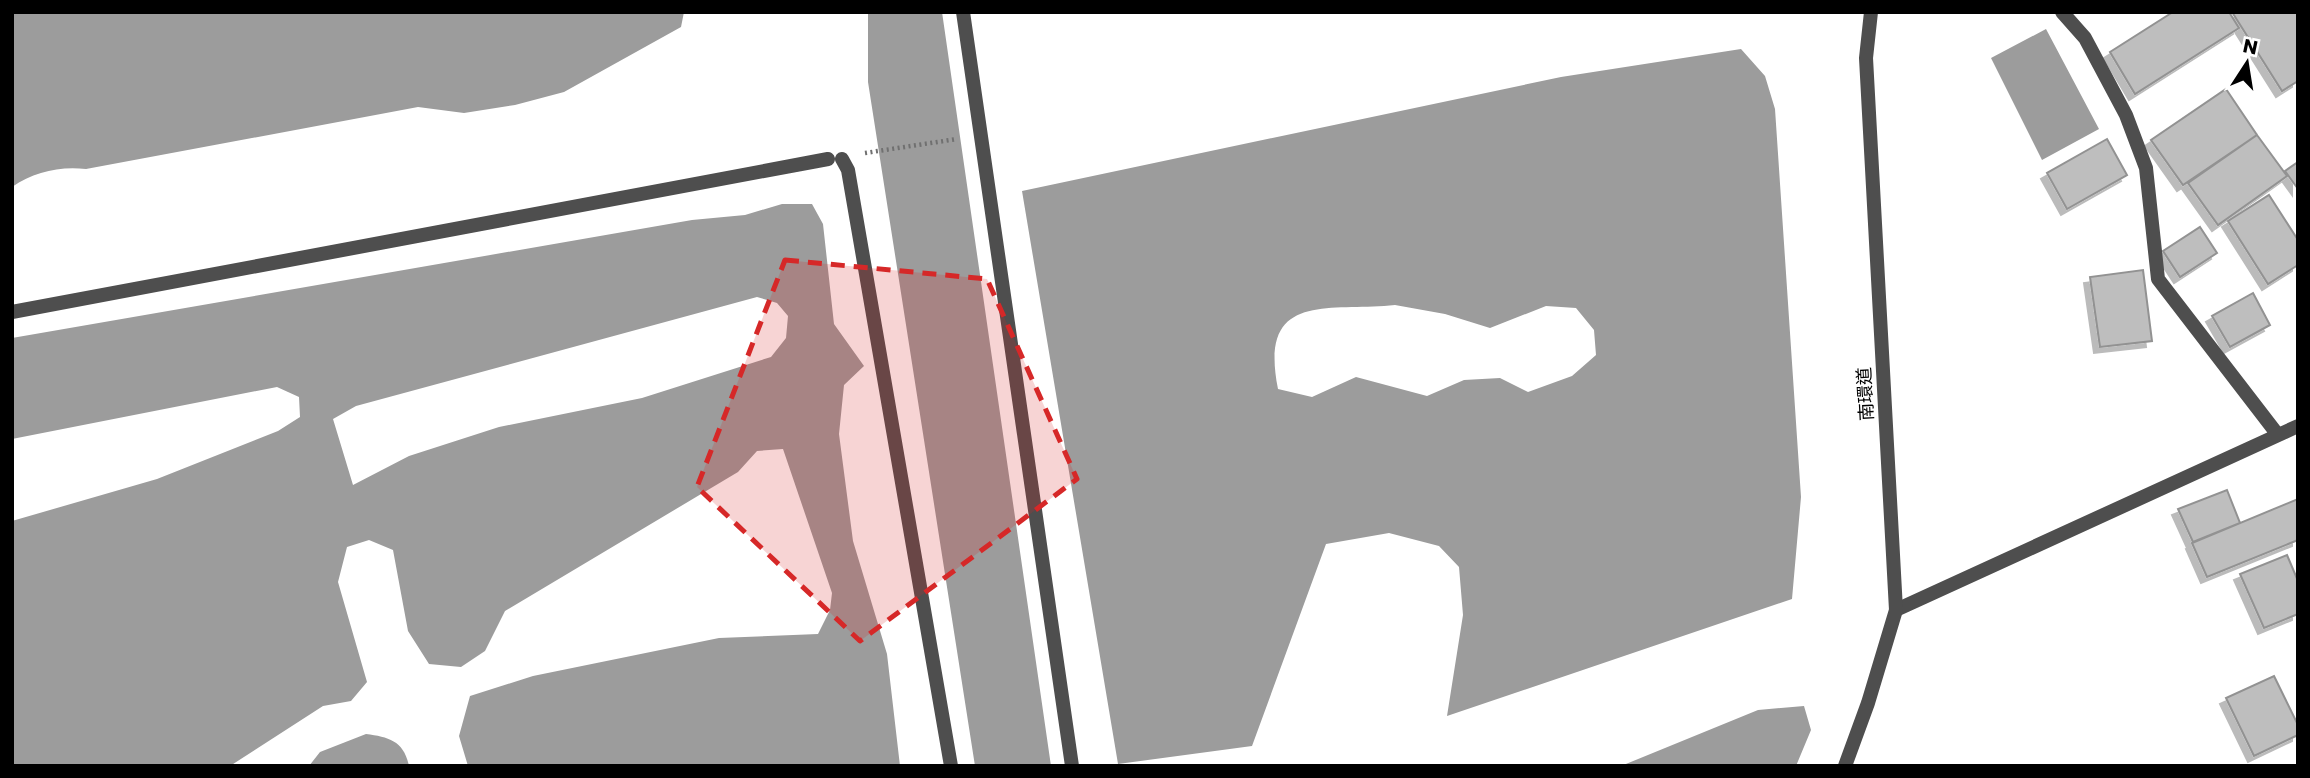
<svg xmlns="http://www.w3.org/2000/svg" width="2310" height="778" viewBox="0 0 2310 778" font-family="Poppins,'Noto Sans TC',sans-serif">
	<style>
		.water { fill: #9c9c9c; fill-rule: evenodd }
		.building { fill: #bebebe; stroke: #929292; stroke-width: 2; filter: url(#shadow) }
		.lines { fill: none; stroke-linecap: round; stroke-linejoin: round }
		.path { stroke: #707070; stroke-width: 4.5; stroke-dasharray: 2 3.5; stroke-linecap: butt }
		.service { stroke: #4e4e4e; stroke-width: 14 }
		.minor { stroke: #4e4e4e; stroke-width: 14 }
		.tertiary { stroke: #4e4e4e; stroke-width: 14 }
		.marked { fill: #d62828; fill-opacity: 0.2; stroke: #d62828; stroke-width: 5; stroke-dasharray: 14 9; stroke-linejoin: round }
		.labels { text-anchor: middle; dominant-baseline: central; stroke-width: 6; stroke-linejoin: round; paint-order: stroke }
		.street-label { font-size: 18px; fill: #000; stroke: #fff }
	</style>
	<defs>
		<filter id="shadow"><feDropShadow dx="-6" dy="6" stdDeviation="0" flood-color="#0004"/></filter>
	</defs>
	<rect width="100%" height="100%" fill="#fff"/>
	<path class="water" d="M12 12H684L681 27 564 92 515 105 464 113 418 107 86 169C59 166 34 172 12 187Z
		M868 12H942L1051 766H975L868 82Z
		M2046 29 2099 129 2042 160 1991 58Z
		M1741 49 1765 76 1775 109 1801 497 1792 599 1447 716 1463 615 1459 567 1439 546 1389 533 1326 544 1252 746 1118 764 1022 191 1561 77ZM1395 305 1445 314 1490 328 1546 306 1576 308 1594 330 1596 355 1572 376 1528 392 1500 378 1464 380 1427 396 1356 377 1312 397 1278 389C1258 290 1329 312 1395 305Z
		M782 204H812L823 224 834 324 864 366 844 385 839 434 853 541 887 654 900 766H468L459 736 470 696 533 676 719 638 818 634 830 610 832 593 783 449 757 451 738 472 505 611 485 651 461 667 429 664 408 631 393 550 369 540 347 547 338 582 367 682 351 701 323 706 230 766H12V521L157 479 278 431 300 417 299 397 277 387 12 439V338L692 220 745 215ZM757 297 777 303 788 316 786 338 771 357 642 398 499 427 409 456 353 485 333 419 356 406Z
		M1804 706 1811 730 1796 766H1621L1758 710Z
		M366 734C389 737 404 741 409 766H309L320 752Z"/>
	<path class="building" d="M2173 12H2229L2239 28 2135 94 2110 52Z
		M2232 12H2298V81L2282 91Z
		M2226 89 2257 135 2183 185 2151 140Z
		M2257 135 2287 176 2218 225 2188 183Z
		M2107 139 2127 175 2067 209 2047 173Z
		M2298 162V189L2285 171Z
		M2269 195 2298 240V265L2268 284 2228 221Z
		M2200 227 2217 253 2180 277 2163 251Z
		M2143 270 2152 341 2100 347 2090 277Z
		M2253 293 2270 325 2230 347 2212 316Z
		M2227 490 2240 523 2193 542 2178 509Z
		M2298 499V540L2207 577 2192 543Z
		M2287 555 2298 581V614L2264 628 2240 574Z
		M2274 676 2298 725V735L2254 756 2226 698Z"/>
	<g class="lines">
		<path class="path" d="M865 153 957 139"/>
		<path class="service" d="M963 12 1072 766
			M842 159 848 170 951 766
			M12 312 828 159"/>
		<path class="minor" d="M2062 12 2085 38 2126 115 2146 168 2158 279 2278 435
			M1896 610 2298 426"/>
		<path class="tertiary" d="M1845 766 1868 703 1896 610 1866 58 1871 12"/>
	</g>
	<path class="marked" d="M785 260 987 279 1077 479 860 641 697 487Z"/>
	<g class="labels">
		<g class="street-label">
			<text transform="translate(1865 394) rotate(-93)">南環道</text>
		</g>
	</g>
	<rect width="2310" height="778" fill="none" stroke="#000000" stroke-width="28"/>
	<g transform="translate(2247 63) rotate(12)" stroke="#ffffff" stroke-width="5" paint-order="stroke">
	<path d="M0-5L12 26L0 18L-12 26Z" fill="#000000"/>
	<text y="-10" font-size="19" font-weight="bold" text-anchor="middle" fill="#000000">N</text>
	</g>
</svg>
